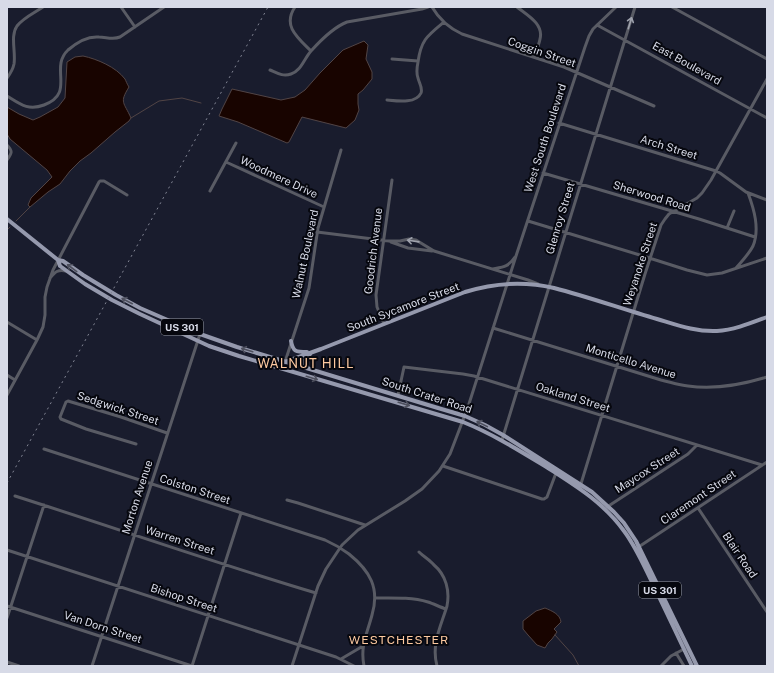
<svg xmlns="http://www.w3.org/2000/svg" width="774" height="673" viewBox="0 0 774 673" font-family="'Public Sans',sans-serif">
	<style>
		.water { fill: #180400; stroke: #514445 }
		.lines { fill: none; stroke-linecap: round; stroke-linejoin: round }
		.stream { stroke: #514445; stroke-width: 1 }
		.minor { stroke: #595b64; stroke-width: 3 }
		.major { stroke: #9599ad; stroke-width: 4 }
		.rail { stroke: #828594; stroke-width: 1; stroke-dasharray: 2 4; stroke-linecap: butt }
		.oneway { stroke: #9ea1ac }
		.oneway2 { stroke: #4e505e }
		.labels { text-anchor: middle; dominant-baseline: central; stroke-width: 4; stroke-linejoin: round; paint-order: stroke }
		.shield { fill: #06070e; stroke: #989ba6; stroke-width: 1 }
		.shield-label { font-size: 10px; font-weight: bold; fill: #d7dae7 }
		.street-label { font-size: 11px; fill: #d7dae7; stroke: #06070e }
		.neighbourhood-label { font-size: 12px; letter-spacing: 1px; fill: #fdc9a0; stroke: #06070e }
		.quarter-label { font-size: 13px; letter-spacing: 1px; fill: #fdc9a0; stroke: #06070e }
	</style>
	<rect width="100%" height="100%" fill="#191c2d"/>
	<path class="water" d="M364 41 368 45 366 59 372 72V79L363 90 358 94V104L359 110 355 120 346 128 302 117 289 142 287 143 238 122 219 116 222 109 232 89 281 100 295 97 305 90 320 73 343 50Z
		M83 56C97 59 116 67 125 79 126 81 127 84 129 87 119 103 124 102 131 118L129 121 115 132 91 153 80 161 70 171 60 184 48 192 30 207 28 205 31 198 52 177 47 170 10 139 7 134V107L19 114 33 120 40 117 58 107 65 98 67 62 75 57Z
		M545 608C552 611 560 614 561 622L554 629 557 632 552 639 548 643 545 648 537 645 528 635 523 629V621L536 611Z"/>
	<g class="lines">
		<path class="stream" d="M131 118 159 101 182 98 201 103
			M16 221 30 207
			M7 230 10 227
			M555 635 573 655 579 666"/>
		<path class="minor" d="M121 7 135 27
			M295 7C282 26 298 38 311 51
			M432 7C439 19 449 28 462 34L564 67 654 106
			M517 7C527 15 544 24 540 39 539 45 536 51 534 57
			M672 7 767 59
			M597 25 767 118
			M392 59 418 61
			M270 70C277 73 283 77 291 74 301 71 304 59 311 51 320 41 334 27 347 22L422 9 428 7
			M7 78C10 74 13 69 14 64 16 52 10 36 17 26 23 18 34 13 43 7
			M7 96C20 104 28 111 44 105 76 93 49 68 68 50 76 43 88 36 99 37 106 37 113 40 120 37L164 7
			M387 100C397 101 416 104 421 93 423 88 419 83 418 78 416 73 417 67 418 62 421 40 427 36 444 22
			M559 123 716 171 720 173 746 192 767 200
			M7 145C13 151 12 153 7 160
			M226 162 324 207
			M543 173 699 219 755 237
			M210 191 236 143
			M528 221 643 256 687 270 707 275 722 273 767 258
			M727 228 734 211
			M317 232 389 241H400L409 239 416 240 434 251 528 280 538 284
			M391 242 408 248 432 251
			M736 268C742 261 749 254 753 246 760 229 754 209 748 193
			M493 269C504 267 508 267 515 257
			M50 278C55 272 58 269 66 271
			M7 322 37 340
			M384 324 377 307 376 295 392 180
			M493 328 661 380C670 382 679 385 688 386 715 390 741 385 767 377
			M285 362 309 288 318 228 341 150
			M7 375 15 380
			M7 395 37 340 43 327 45 315V297L47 287 53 270 99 182 100 181H104L127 195
			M398 395 404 367 463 374 474 376 762 465
			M502 440 635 7
			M136 444 86 429 61 419 60 417 66 402 68 401 121 417 167 433
			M44 449 325 540C334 544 341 548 349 554 370 571 380 588 372 615 367 634 360 646 364 666
			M443 466 542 499H544L547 497 556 473
			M580 487 645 274 661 225 665 219 669 214 697 198 702 193 711 180 767 79
			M15 496C116 528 215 563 316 593
			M287 500 298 503 365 525
			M607 507 688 454 697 445
			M698 508 767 612
			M637 548 767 462
			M7 550 336 657 354 666
			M419 552C424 557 430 560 434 565 446 575 450 591 447 606 441 626 431 644 437 666
			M375 598C393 598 411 597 428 602 434 604 440 607 446 609
			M7 606 192 666
			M7 618 44 505
			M676 653 684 666
			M341 659 363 646
			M7 662 19 666
			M92 666 200 334
			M192 666 241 513
			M292 666 318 586 326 569 342 545 358 530 405 501 422 489 439 471 450 454 468 407 516 256 585 47 589 36 593 29 616 7
			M661 666 671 656 684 649"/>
		<path class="major" d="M7 219 58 260 63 261 83 275 116 295 140 308 200 334 237 347 438 408 465 416 485 425 503 435 592 492 614 512 624 523 636 541 697 666
			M58 260 60 266 85 284 112 300 140 314 209 346 239 356 463 422C493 434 520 451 548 468 576 486 604 503 624 531 636 547 644 566 653 584 666 611 679 639 692 666
			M291 341C293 352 296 352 307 352
			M285 362 321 349 465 292C494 283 524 281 554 288 589 297 622 309 657 319 677 325 696 332 717 331 734 330 751 323 767 317
			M308 368 305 365 304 361 311 353"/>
		<path class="rail" d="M7 483 268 7"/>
	</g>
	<defs><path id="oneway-shaft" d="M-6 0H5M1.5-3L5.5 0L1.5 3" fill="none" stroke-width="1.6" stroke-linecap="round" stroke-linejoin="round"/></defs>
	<g class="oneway">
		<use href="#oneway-shaft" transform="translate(630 23) rotate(-73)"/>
		<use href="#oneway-shaft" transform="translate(413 241) rotate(-172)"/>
	</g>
	<g class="oneway2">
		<use href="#oneway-shaft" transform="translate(72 268) rotate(-143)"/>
		<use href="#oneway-shaft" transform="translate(127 301) rotate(-153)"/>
		<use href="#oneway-shaft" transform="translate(247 350) rotate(-163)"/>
		<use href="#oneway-shaft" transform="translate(312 378) rotate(17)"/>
		<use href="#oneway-shaft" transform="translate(404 404) rotate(16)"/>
		<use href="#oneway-shaft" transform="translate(482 424) rotate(-154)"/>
	</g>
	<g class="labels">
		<g class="shield">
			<rect x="161" y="319" width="42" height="16" rx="3"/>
			<rect x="639" y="582" width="42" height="16" rx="3"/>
		</g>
		<g class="shield-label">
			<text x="182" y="327">US 301</text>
			<text x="660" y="590">US 301</text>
		</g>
		<g class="street-label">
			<text transform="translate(542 52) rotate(19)">Coggin Street</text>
			<text transform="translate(687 63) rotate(29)">East Boulevard</text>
			<text transform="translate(545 138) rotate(-72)">West South Boulevard</text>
			<text transform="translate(669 147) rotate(17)">Arch Street</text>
			<text transform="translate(279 177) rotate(25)">Woodmere Drive</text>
			<text transform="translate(652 196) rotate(17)">Sherwood Road</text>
			<text transform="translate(560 218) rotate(-73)">Glenroy Street</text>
			<text transform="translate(373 251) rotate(-83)">Goodrich Avenue</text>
			<text transform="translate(305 254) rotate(-78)">Walnut Boulevard</text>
			<text transform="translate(640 264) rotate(-72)">Weyanoke Street</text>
			<text transform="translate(403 307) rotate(-21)">South Sycamore Street</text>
			<text transform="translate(631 361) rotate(17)">Monticello Avenue</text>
			<text transform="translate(427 395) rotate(18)">South Crater Road</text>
			<text transform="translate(573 397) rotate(17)">Oakland Street</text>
			<text transform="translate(118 408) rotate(18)">Sedgwick Street</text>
			<text transform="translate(647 470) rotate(-33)">Maycox Street</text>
			<text transform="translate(195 489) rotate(18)">Colston Street</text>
			<text transform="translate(137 497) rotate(-72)">Morton Avenue</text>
			<text transform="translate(698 497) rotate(-34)">Claremont Street</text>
			<text transform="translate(180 540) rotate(18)">Warren Street</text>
			<text transform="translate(740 555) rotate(56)">Blair Road</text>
			<text transform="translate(184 598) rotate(18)">Bishop Street</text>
			<text transform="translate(103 627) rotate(18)">Van Dorn Street</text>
		</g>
		<g class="neighbourhood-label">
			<text x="399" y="640">WESTCHESTER</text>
		</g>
		<g class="quarter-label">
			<text x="306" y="363">WALNUT HILL</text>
		</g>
	</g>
	<rect width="774" height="673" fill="none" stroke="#d7dae7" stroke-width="16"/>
</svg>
